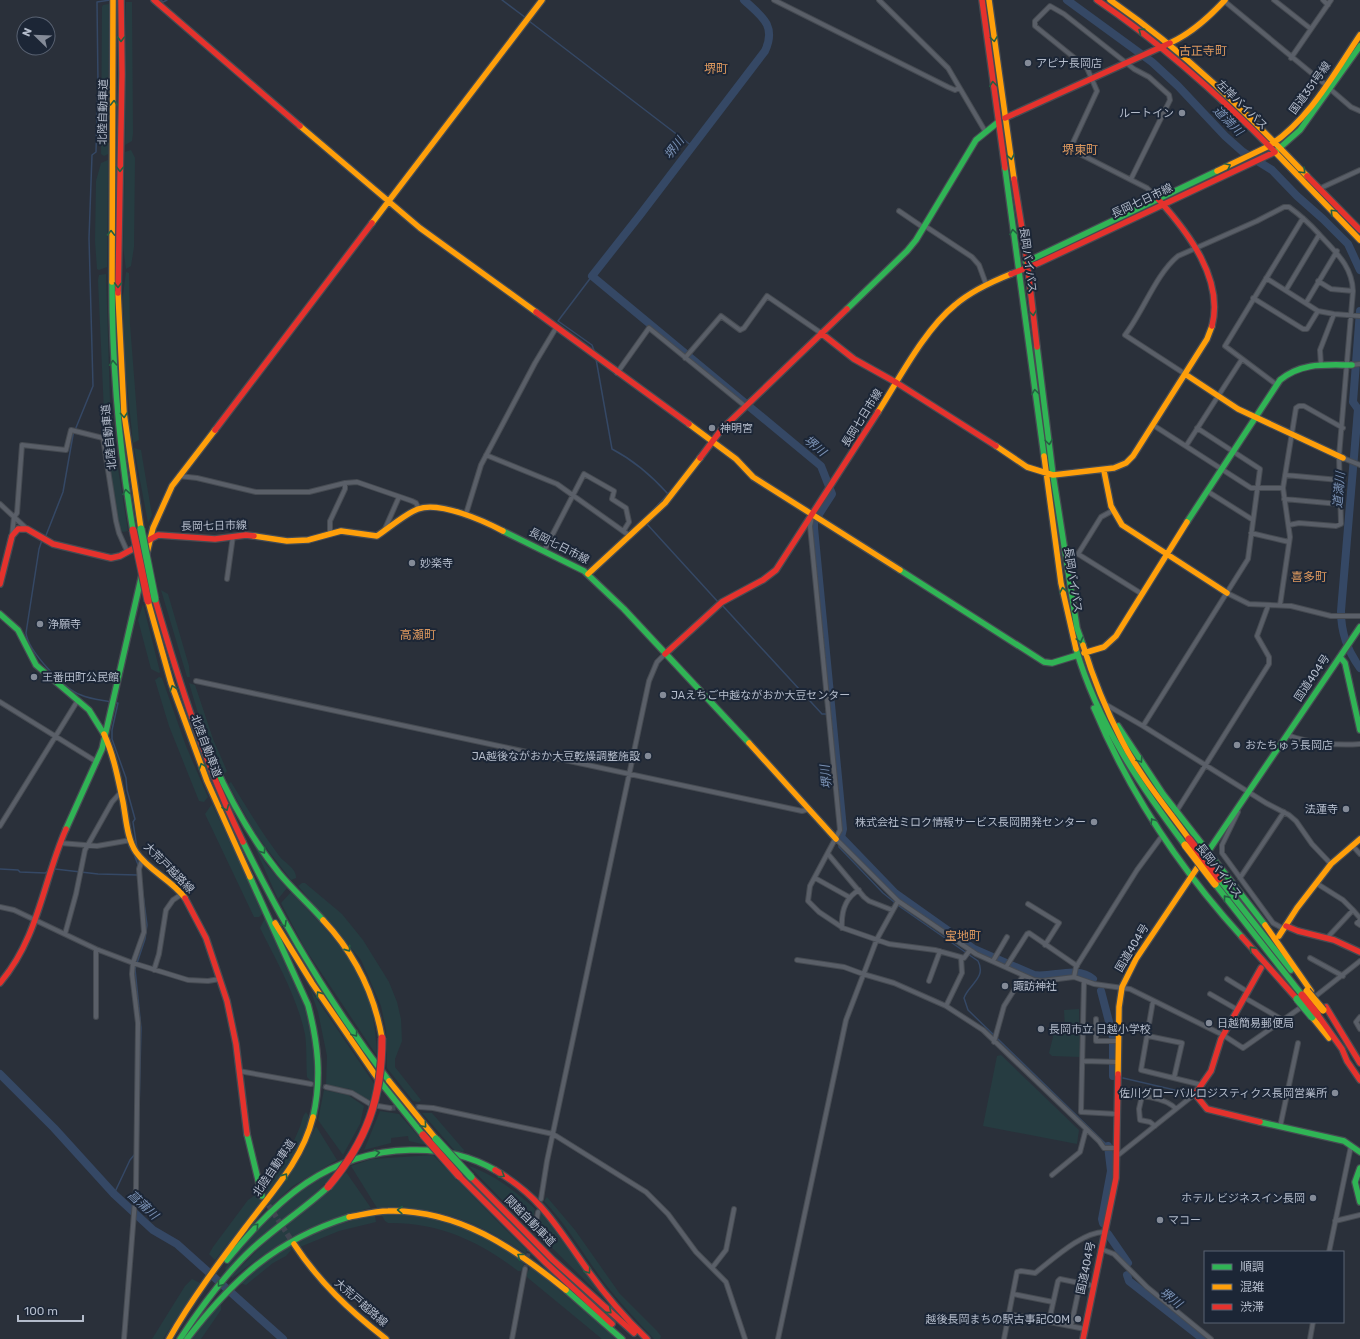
<svg xmlns="http://www.w3.org/2000/svg" width="1360" height="1339" viewBox="0 0 1360 1339" font-family="Rubik,'Noto Sans JP',sans-serif">
	<style>
		.green { fill: #263c41 }
		.lines { fill: none; stroke-linecap: round; stroke-linejoin: round }
		.stream { stroke: #354865; stroke-width: 1.5 }
		.river { stroke: #354865; stroke-width: 8 }
		.street-tunnel { stroke: #3f4550; stroke-width: 4; stroke-dasharray: 4 2; stroke-linecap: butt }
		.secondary-tunnel { stroke: #3f4550; stroke-width: 5.5; stroke-dasharray: 5.5 3; stroke-linecap: butt }
		.street-casing { stroke: #464b52; stroke-width: 6 }
		.fast-casing { stroke: #464b52; stroke-width: 8 }
		.slow-casing { stroke: #464b52; stroke-width: 8 }
		.jam-casing { stroke: #464b52; stroke-width: 8 }
		.street { stroke: #5a5f68; stroke-width: 4 }
		.fast { stroke: #30b455; stroke-width: 5.5 }
		.slow { stroke: #ff9f0a; stroke-width: 5.5 }
		.jam { stroke: #e5322d; stroke-width: 5.5 }
		.fast-bridge-casing { stroke: #474c55; stroke-width: 9; stroke-linecap: butt }
		.slow-bridge-casing { stroke: #474c55; stroke-width: 9; stroke-linecap: butt }
		.jam-bridge-casing { stroke: #474c55; stroke-width: 9; stroke-linecap: butt }
		.fast-bridge { stroke: #30b455; stroke-width: 7 }
		.slow-bridge { stroke: #ff9f0a; stroke-width: 7 }
		.jam-bridge { stroke: #e5322d; stroke-width: 7 }
		.oneway { stroke: #245f42 }
		.poi-dot { fill: #848b98; stroke: #1c2636; stroke-width: 1.5 }
		.labels { text-anchor: middle; dominant-baseline: central; stroke-width: 4; stroke-linejoin: round; paint-order: stroke }
		.poi-label { font-size: 11px; fill: #b4bccb; stroke: #1c2636; text-anchor: start }
		.street-label { font-size: 11px; fill: #b4bccb; stroke: #1c2636 }
		.neighbourhood-label { font-size: 12px; fill: #dc985e; stroke: #1c2636 }
		.water-label { font-size: 12px; font-style: italic; fill: #7a91b4; stroke: #1c2636 }
	</style>
	<rect width="100%" height="100%" fill="#2a303a"/>
	<path class="green" d="M126 2H132L133 133 132 141 125 145Z
		M109 4 108 154 104 156 101 154 102 7 103 5Z
		M131 150 135 158 134 247 131 266 126 269 123 247 125 152Z
		M108 160 107 267 99 270 97 269 95 241 96 181 101 163Z
		M126 272 129 273 130 324 139 440 133 443 125 365 123 295Z
		M106 274 110 401 114 438 105 434 98 280 99 275Z
		M110 443H114L128 531 123 532 121 530 118 523 106 445Z
		M134 448 141 450 142 456 152 515 148 523Z
		M161 590 168 594 189 666 190 677H187Z
		M143 604 160 672 159 673 151 669 138 620Z
		M159 677 162 678 186 746 208 797 204 802 199 801 169 726 155 680Z
		M189 683 195 685 213 739 227 771 223 775 200 720Z
		M231 782C247 808 262 833 280 857 285 863 297 869 296 878L291 880 257 836 228 784Z
		M212 804 263 913 259 917H254L205 814Z
		M250 837 266 864 287 888 278 899Z
		M302 883H305L342 914 363 940 389 982 397 1002 401 1019 402 1041 395 1059V1067L421 1100 419 1102 413 1101 387 1068 386 1030 381 1006 361 960 298 886Z
		M291 892C344 949 374 974 377 1056L304 947 281 903Z
		M265 918 306 1006 315 1040 316 1083 311 1081 307 1077C306 1063 307 1048 305 1034 297 997 277 962 260 928Z
		M310 989 375 1085 372 1103 350 1089 326 1085 327 1056 318 1012Z
		M1079 1009 1080 1057 1052 1056 1049 1053 1053 1037 1052 1031 1065 1030 1064 1010Z
		M1001 1055 1079 1130 1077 1144 983 1126 997 1056Z
		M324 1090 348 1095 364 1106 360 1124 343 1155 318 1120Z
		M380 1111 399 1114 426 1145 409 1141 408 1136 391 1138V1143L364 1150Z
		M306 1112 310 1118C299 1147 286 1171 266 1194L264 1184C279 1170 291 1149 299 1129 302 1123 302 1116 306 1112Z
		M422 1113H432L464 1150 463 1152 455 1151Z
		M316 1126 337 1160 293 1186 270 1207 268 1203 301 1158Z
		M433 1155 501 1225 527 1250 526 1254C478 1222 437 1204 377 1208L351 1166 372 1159Z
		M469 1166C495 1175 515 1191 535 1209L531 1230Z
		M338 1169C306 1208 260 1233 226 1271L225 1268C255 1228 292 1192 338 1169Z
		M346 1172 371 1208C316 1220 276 1244 232 1278L231 1276C247 1261 263 1244 280 1229 303 1210 327 1195 346 1172Z
		M258 1193 262 1200 215 1260 209 1254 213 1247 248 1200Z
		M547 1197 575 1230 620 1294 657 1331 661 1336 660 1339H654C636 1320 619 1302 603 1281 583 1254 567 1225 544 1201Z
		M541 1212 609 1304 537 1233Z
		M402 1213C444 1218 491 1231 523 1261L524 1264 521 1271H518C479 1241 438 1222 388 1223L385 1221 381 1214Z
		M373 1215 375 1216 376 1222 339 1231 300 1247H298L294 1242C319 1229 345 1222 373 1215Z
		M290 1246 292 1249 286 1256 273 1263 246 1285 240 1283 258 1267Z
		M531 1266 617 1339H602L528 1278 526 1275Z
		M192 1279 200 1283 163 1339H152L185 1286Z
		M221 1302V1310L201 1339H191Z"/>
	<g class="lines">
		<path class="stream" d="M161 0 163 2 167 0
			M502 0 526 18
			M529 21 692 146
			M592 276 558 321 592 345 595 353
			M596 359 612 449C635 461 651 475 668 494L643 521
			M646 523 719 603
			M45 538 63 492 73 435 93 386 89 238 92 155 96 152 98 83 97 2 110 0
			M42 540 39 549 26 633C28 651 64 689 81 695 90 699 101 700 111 702
			M722 605 822 714H827
			M115 703H118L112 730V739L126 778 127 790 135 819 133 822 137 848
			M839 845V847L883 893 899 906 978 961C987 978 968 985 964 998L968 1010 1108 1146
			M136 854 135 857 139 867
			M0 869 18 870 20 872 45 873 49 871
			M55 869 98 874 138 875
			M1123 1078 1192 1094
			M138 1151 141 1028 135 969 145 939 147 925 140 871
			M114 1194 130 1160 135 1154"/>
		<path class="river" d="M744 0C761 16 777 25 765 51L640 215 592 276 821 466 832 494 814 522V528L843 829 841 837 895 893 974 949 1034 975C1053 978 1076 965 1093 979
			M1067 0 1152 62 1178 86 1225 136 1243 152 1272 170 1297 196 1323 219 1348 244 1360 270
			M1360 311 1353 402 1358 409 1341 611C1341 633 1347 650 1360 668
			M1101 991 1113 1037V1076
			M0 1074 54 1128 114 1194 153 1230 177 1244 283 1339
			M1103 1223 1102 1219 1111 1171 1108 1146
			M1108 1234 1128 1263
			M1127 1275 1129 1281 1203 1339"/>
		<path class="street-tunnel" d="M311 1084 326 1087
			M525 1269 530 1247"/>
		<path class="secondary-tunnel" d="M390 1108 419 1107
			M264 1198 293 1243"/>
		<g class="street-casing">
			<path id="street" d="M774 0 948 87 955 90 959 88
				M879 0 948 68 985 131
				M1223 0 1326 85
				M1274 0 1311 29
				M1323 0 1328 5
				M1291 58 1331 0
				M1330 89 1351 107 1360 111
				M1131 179 1170 100 1169 95 1149 77 1134 69 1064 14 1050 6 1035 21V26L1087 68 1097 91 1070 149 1147 188 1158 199
				M1323 187 1360 170
				M899 211 924 228
				M925 226 972 257 979 265 986 284
				M1266 278 1318 311
				M1318 281 1331 289 1353 291
				M1286 290 1319 235
				M1253 298 1303 329H1307L1318 311 1334 314 1360 316
				M1306 303 1337 251
				M685 358 721 316 740 330 744 328 767 296 821 333
				M1321 365 1320 350 1334 314
				M1352 365 1360 364
				M617 373 649 328 745 406
				M1185 374 1125 335C1143 312 1156 274 1178 256L1257 221 1284 207H1289C1300 215 1310 224 1319 234 1335 252 1352 265 1353 291L1339 456 1341 524 1336 526 1299 523 1289 525
				M1277 385 1225 346 1303 218
				M1153 425 1251 488H1283
				M1186 446 1242 359
				M486 455 557 484 630 536
				M1343 458 1360 465
				M1285 475 1339 480
				M179 476 197 478 256 492H309L345 483 357 482 412 501 416 503 419 509
				M1207 491 1253 520
				M1284 499 1339 504
				M0 504 27 529
				M1112 511 1101 517 1078 554 1142 594
				M466 514 481 465 535 363 556 328
				M812 517 810 526 840 830 810 886 808 901 819 912 843 928 889 944 935 950 964 958 970 950
				M384 531 399 497
				M1251 533 1289 542
				M330 534V521L345 489V483
				M12 536 14 517 17 513 22 445 66 450 71 430 103 438 116 521 119 533 127 551
				M544 551 584 474 614 491 612 499 626 508 629 522 624 530
				M227 579 233 536
				M1227 593 1249 604 1291 606 1331 616H1360
				M1280 605 1290 537 1283 488 1296 408 1299 406H1304L1343 428
				M196 681 802 811 809 809
				M0 702 97 762
				M1105 704 1143 726 1266 803 1289 815 1296 821 1312 844 1331 864
				M1143 726 1248 559 1260 469 1197 428
				M1287 735C1309 743 1337 746 1360 744
				M1176 812 1269 664V657L1257 636 1268 606
				M1238 812 1222 845V853L1273 923 1284 929
				M0 826 78 700
				M836 839 898 901 976 954 1034 980 1042 981 1074 977 1094 984 1130 989 1223 1035 1243 1048 1303 1006
				M60 843 97 846 131 840
				M1352 845 1360 854
				M828 854 864 897 869 901 892 910
				M815 878 849 897
				M1240 878 1284 812
				M1316 883 1343 900 1353 910 1327 938
				M1028 904 1059 923 1045 945
				M0 907 14 910 96 949 133 963 188 980 208 981 220 979
				M1353 910 1360 918
				M1360 920 1357 923 1360 925
				M842 928C841 912 845 898 859 890
				M65 934 76 894 85 850 112 802 121 792
				M96 949V1017
				M1310 958 1343 976
				M797 960 844 967 863 974 894 983 946 1006 983 1030 1099 1141 1104 1148H1117
				M993 961 1007 937
				M1006 967 1027 934 1029 933 1077 966
				M154 970 159 954 166 910 173 900 182 894
				M1074 977 1076 967 1137 870 1162 836
				M1227 979 1248 992
				M929 981 940 951
				M1084 981 1081 1112 1117 1114
				M1210 994 1238 1010
				M1245 998 1283 1020
				M1312 999 1360 961
				M1153 1001 1141 1070 1202 1085
				M946 1006 962 973 961 957
				M1360 1017 1356 1022 1360 1029
				M1096 1019V1041H1119
				M1148 1036 1182 1043 1174 1078
				M994 1042 1004 1006 1023 976
				M1083 1061 1118 1062
				M239 1071 311 1084
				M326 1087 352 1093 372 1105 390 1108
				M1117 1094C1134 1095 1165 1096 1176 1109
				M1142 1096 1139 1109 1140 1120 1150 1122 1155 1126
				M419 1107 433 1108 553 1134 646 1192 668 1214 696 1252 726 1282 745 1339
				M1280 1127 1298 1043
				M1117 1156 1195 1094
				M1052 1175 1080 1152 1086 1129
				M541 1199 547 1161 649 681 657 662 665 654
				M1335 1221 1360 1215
				M535 1229 538 1212
				M1101 1249 1114 1254 1147 1287 1211 1339
				M1329 1252 1351 1146
				M712 1268 726 1250 734 1209
				M1013 1294 1053 1302
				M1009 1314 1085 1329
				M1049 1321 1058 1281 1060 1279 1094 1286
				M1071 1326 1080 1284
				M124 1339 136 1188 138 1023 132 974 133 963 144 932 139 869 142 860
				M512 1339 525 1269
				M778 1339 846 1020 877 939 898 901
				M1004 1339 1017 1272 1021 1271 1035 1273C1052 1260 1083 1231 1105 1232
				M1310 1339 1313 1322"/>
		</g>
		<g class="fast-casing">
			<path id="fast" d="M1275 152 1300 130 1360 46
				M1005 168 1044 456
				M1026 262 1217 171
				M112 282C112 365 119 448 133 530
				M847 309 907 251 916 240 976 140 997 123
				M1037 347 1053 475 1077 628 1083 645
				M1187 522 1280 380C1302 362 1326 365 1352 365
				M503 531 584 571 624 609 749 743
				M900 570 1044 662 1052 663 1078 655
				M0 614 18 630 36 665 89 710 104 734
				M1076 649C1098 723 1139 784 1185 845
				M1340 657 1345 663 1360 730
				M1094 708C1129 792 1181 870 1242 937
				M1118 726 1163 794 1265 925
				M211 757C229 798 251 838 279 873 293 890 309 904 323 920
				M66 829 102 749 145 561
				M243 842C284 926 332 1007 389 1081
				M1199 865 1360 627
				M250 877 308 1005C318 1043 322 1078 313 1117
				M1219 879 1291 970
				M1215 884 1302 995
				M378 1079 423 1135
				M1260 1122 1344 1141 1360 1152
				M247 1134 262 1196
				M1360 1168 1355 1182 1360 1202
				M227 1260C277 1199 328 1152 410 1150 440 1149 469 1155 495 1170
				M566 1290 622 1339
				M180 1339C201 1307 224 1275 252 1249 276 1227 304 1209 328 1187
				M187 1339C233 1279 276 1240 349 1217"/>
		</g>
		<g class="slow-casing">
			<path id="slow" d="M989 0 1014 179
				M1110 0C1184 51 1245 111 1307 176
				M1170 43C1192 33 1209 17 1225 0
				M300 126 420 228 536 312
				M1269 146C1310 119 1333 75 1360 35
				M1275 152 1360 240
				M1217 171 1269 146
				M372 223 542 0
				M112 282 113 0
				M118 293 124 413 141 529
				M1185 374 1238 409 1343 458
				M878 412C899 379 925 329 955 305 971 291 991 282 1011 274
				M689 424 736 459 753 477 900 570
				M996 446 1027 467 1053 475 1114 468 1126 463 1133 456 1207 339 1212 326
				M1044 456 1061 583 1076 649
				M1104 471 1111 506 1122 525 1227 593
				M254 536 287 541 308 540 341 531 377 536C389 528 405 514 418 509 440 501 484 521 503 531
				M145 561 153 528 172 486 215 430
				M588 574 665 503 700 458
				M148 601 171 683 207 781 250 877
				M1083 645C1093 678 1106 710 1122 741 1140 776 1166 807 1189 839
				M1084 653 1104 647 1116 636 1187 522
				M104 734C114 756 118 779 123 802 126 818 127 839 136 852 149 871 172 880 185 898
				M749 743 836 839
				M323 920C355 954 374 992 382 1038
				M275 923 312 983 378 1079
				M1265 925 1311 991
				M1279 936 1297 908 1331 864 1360 839
				M1312 1017 1329 1038
				M1118 1074 1119 1007 1122 987 1136 959 1199 865
				M389 1081 436 1139
				M349 1217C361 1215 375 1211 388 1211 458 1209 514 1248 566 1290
				M294 1244C319 1282 350 1311 386 1339
				M169 1339C191 1300 218 1264 245 1228 271 1193 302 1161 313 1117"/>
		</g>
		<g class="jam-casing">
			<path id="jam" d="M154 0 300 126
				M982 0 1005 168
				M1097 0C1162 44 1219 95 1275 152
				M1005 118 1170 43
				M1307 176 1360 230
				M1014 179 1027 260 1037 347
				M1158 199C1188 232 1224 279 1212 326
				M1011 274 1039 263 1275 152
				M118 293 122 74 121 0
				M536 312 689 424
				M821 333 854 359 897 383 996 446
				M215 430 372 223
				M700 458 721 430 847 309
				M0 584 12 536 18 529H27L53 544 111 558 120 556 158 535 215 539 246 535 254 536
				M155 599C179 682 205 764 243 842
				M665 654 722 602 763 580 776 570 878 412
				M185 898 206 938 227 1001 236 1044 247 1134
				M1286 926 1298 931 1334 940 1360 952
				M1242 937 1297 999
				M0 983C39 937 43 881 66 829
				M1326 1007 1360 1063
				M1317 1014 1342 1049 1347 1061 1360 1080
				M1260 1122 1207 1109 1195 1094 1211 1071 1221 1039 1261 968
				M495 1170C543 1198 558 1229 589 1272 606 1296 626 1319 647 1339
				M459 1176 546 1263 612 1324
				M471 1177 553 1260 634 1333
				M1083 1339 1116 1178 1118 1074"/>
		</g>
		<use href="#street" class="street"/>
		<use href="#fast" class="fast"/>
		<use href="#slow" class="slow"/>
		<use href="#jam" class="jam"/>
		<g class="fast-bridge-casing">
			<path id="fast-bridge" d="M141 529 155 599
				M1297 999 1312 1017
				M436 1139 471 1177"/>
		</g>
		<g class="slow-bridge-casing">
			<path id="slow-bridge" d="M1185 845 1215 884
				M1307 991 1323 1010"/>
		</g>
		<g class="jam-bridge-casing">
			<path id="jam-bridge" d="M133 530 148 601
				M1189 839 1219 879
				M1302 995 1317 1014
				M423 1135 459 1176
				M328 1187C367 1141 382 1098 382 1038"/>
		</g>
		<use href="#fast-bridge" class="fast-bridge"/>
		<use href="#slow-bridge" class="slow-bridge"/>
		<use href="#jam-bridge" class="jam-bridge"/>
	</g>
	<defs><path id="oneway-chevron" d="M-2-3.5L2.5 0L-2 3.5" fill="none" stroke-width="1.6" stroke-linecap="round" stroke-linejoin="round"/></defs>
	<g class="oneway">
		<use href="#oneway-chevron" transform="translate(1141 31) rotate(-143)"/>
		<use href="#oneway-chevron" transform="translate(121 39) rotate(90)"/>
		<use href="#oneway-chevron" transform="translate(994 39) rotate(82)"/>
		<use href="#oneway-chevron" transform="translate(993 84) rotate(-97)"/>
		<use href="#oneway-chevron" transform="translate(114 103) rotate(-89)"/>
		<use href="#oneway-chevron" transform="translate(1011 157) rotate(80)"/>
		<use href="#oneway-chevron" transform="translate(1228 166) rotate(-25)"/>
		<use href="#oneway-chevron" transform="translate(120 169) rotate(91)"/>
		<use href="#oneway-chevron" transform="translate(1303 171) rotate(46)"/>
		<use href="#oneway-chevron" transform="translate(1333 212) rotate(-134)"/>
		<use href="#oneway-chevron" transform="translate(1013 232) rotate(-99)"/>
		<use href="#oneway-chevron" transform="translate(111 233) rotate(-89)"/>
		<use href="#oneway-chevron" transform="translate(118 285) rotate(90)"/>
		<use href="#oneway-chevron" transform="translate(1033 313) rotate(83)"/>
		<use href="#oneway-chevron" transform="translate(113 363) rotate(-93)"/>
		<use href="#oneway-chevron" transform="translate(1035 392) rotate(-98)"/>
		<use href="#oneway-chevron" transform="translate(124 415) rotate(86)"/>
		<use href="#oneway-chevron" transform="translate(1049 442) rotate(83)"/>
		<use href="#oneway-chevron" transform="translate(126 492) rotate(-99)"/>
		<use href="#oneway-chevron" transform="translate(1063 590) rotate(-100)"/>
		<use href="#oneway-chevron" transform="translate(1080 640) rotate(75)"/>
		<use href="#oneway-chevron" transform="translate(173 688) rotate(-109)"/>
		<use href="#oneway-chevron" transform="translate(1140 760) rotate(57)"/>
		<use href="#oneway-chevron" transform="translate(202 766) rotate(-110)"/>
		<use href="#oneway-chevron" transform="translate(226 808) rotate(68)"/>
		<use href="#oneway-chevron" transform="translate(1153 821) rotate(-122)"/>
		<use href="#oneway-chevron" transform="translate(263 851) rotate(55)"/>
		<use href="#oneway-chevron" transform="translate(1226 898) rotate(-128)"/>
		<use href="#oneway-chevron" transform="translate(284 924) rotate(60)"/>
		<use href="#oneway-chevron" transform="translate(348 949) rotate(55)"/>
		<use href="#oneway-chevron" transform="translate(1252 949) rotate(-132)"/>
		<use href="#oneway-chevron" transform="translate(319 994) rotate(-125)"/>
		<use href="#oneway-chevron" transform="translate(355 1034) rotate(54)"/>
		<use href="#oneway-chevron" transform="translate(424 1125) rotate(49)"/>
		<use href="#oneway-chevron" transform="translate(377 1153) rotate(-10)"/>
		<use href="#oneway-chevron" transform="translate(502 1175) rotate(32)"/>
		<use href="#oneway-chevron" transform="translate(285 1176) rotate(-55)"/>
		<use href="#oneway-chevron" transform="translate(400 1210) rotate(-178)"/>
		<use href="#oneway-chevron" transform="translate(256 1226) rotate(-47)"/>
		<use href="#oneway-chevron" transform="translate(520 1256) rotate(-144)"/>
		<use href="#oneway-chevron" transform="translate(588 1271) rotate(55)"/>
		<use href="#oneway-chevron" transform="translate(220 1284) rotate(129)"/>
		<use href="#oneway-chevron" transform="translate(609 1311) rotate(41)"/>
	</g>
	<g class="poi-dot">
		<circle cx="1028" cy="63" r="4"/>
		<circle cx="1182" cy="113" r="4"/>
		<circle cx="712" cy="428" r="4"/>
		<circle cx="412" cy="563" r="4"/>
		<circle cx="40" cy="624" r="4"/>
		<circle cx="34" cy="677" r="4"/>
		<circle cx="663" cy="695" r="4"/>
		<circle cx="1237" cy="745" r="4"/>
		<circle cx="648" cy="756" r="4"/>
		<circle cx="1346" cy="809" r="4"/>
		<circle cx="1094" cy="822" r="4"/>
		<circle cx="1005" cy="986" r="4"/>
		<circle cx="1209" cy="1023" r="4"/>
		<circle cx="1041" cy="1029" r="4"/>
		<circle cx="1335" cy="1093" r="4"/>
		<circle cx="1313" cy="1198" r="4"/>
		<circle cx="1160" cy="1220" r="4"/>
		<circle cx="1078" cy="1319" r="4"/>
	</g>
	<g class="labels">
		<g class="poi-label">
			<text x="1036" y="63">アピナ長岡店</text>
			<text x="1174" y="113" text-anchor="end">ルートイン</text>
			<text x="720" y="428">神明宮</text>
			<text x="420" y="563">妙楽寺</text>
			<text x="48" y="624">浄願寺</text>
			<text x="42" y="677">王番田町公民館</text>
			<text x="671" y="695">JAえちご中越ながおか大豆センター</text>
			<text x="1245" y="745">おたちゅう長岡店</text>
			<text x="640" y="756" text-anchor="end">JA越後ながおか大豆乾燥調整施設</text>
			<text x="1338" y="809" text-anchor="end">法蓮寺</text>
			<text x="1086" y="822" text-anchor="end">株式会社ミロク情報サービス長岡開発センター</text>
			<text x="1013" y="986">諏訪神社</text>
			<text x="1217" y="1023">日越簡易郵便局</text>
			<text x="1049" y="1029">長岡市立 日越小学校</text>
			<text x="1327" y="1093" text-anchor="end">佐川グローバルロジスティクス長岡営業所</text>
			<text x="1305" y="1198" text-anchor="end">ホテル ビジネスイン長岡</text>
			<text x="1168" y="1220">マコー</text>
			<text x="1070" y="1319" text-anchor="end">越後長岡まちの駅古事記COM</text>
		</g>
		<g class="street-label">
			<text transform="translate(1310 88) rotate(-54)">国道351号線</text>
			<text transform="translate(1242 105) rotate(44)">左岸バイパス</text>
			<text transform="translate(103 112) rotate(-89)">北陸自動車道</text>
			<text transform="translate(1142 201) rotate(-25)">長岡七日市線</text>
			<text transform="translate(1028 260) rotate(82)">長岡バイパス</text>
			<text transform="translate(862 418) rotate(-58)">長岡七日市線</text>
			<text transform="translate(109 437) rotate(-96)">北陸自動車道</text>
			<text transform="translate(214 526) rotate(-1)">長岡七日市線</text>
			<text transform="translate(559 546) rotate(27)">長岡七日市線</text>
			<text transform="translate(1073 580) rotate(81)">長岡バイパス</text>
			<text transform="translate(1312 678) rotate(-56)">国道404号</text>
			<text transform="translate(206 746) rotate(69)">北陸自動車道</text>
			<text transform="translate(169 868) rotate(45)">大荒戸越路線</text>
			<text transform="translate(1219 871) rotate(52)">長岡バイパス</text>
			<text transform="translate(1132 948) rotate(-59)">国道404号</text>
			<text transform="translate(274 1168) rotate(-56)">北陸自動車道</text>
			<text transform="translate(530 1221) rotate(45)">関越自動車道</text>
			<text transform="translate(1086 1268) rotate(-78)">国道404号</text>
			<text transform="translate(361 1303) rotate(41)">大荒戸越路線</text>
		</g>
		<g class="neighbourhood-label">
			<text x="1203" y="51">古正寺町</text>
			<text x="716" y="69">堺町</text>
			<text x="1080" y="150">堺東町</text>
			<text x="1309" y="577">喜多町</text>
			<text x="418" y="635">高瀬町</text>
			<text x="963" y="936">宝地町</text>
		</g>
		<g class="water-label">
			<text transform="translate(1228 121) rotate(45)">道満川</text>
			<text transform="translate(674 148) rotate(-53)">堺川</text>
			<text transform="translate(815 446) rotate(40)">堺川</text>
			<text transform="translate(1339 490) rotate(-85)">道満川</text>
			<text transform="translate(826 777) rotate(-96)">堺川</text>
			<text transform="translate(143 1205) rotate(43)">菖蒲川</text>
			<text transform="translate(1171 1298) rotate(38)">堺川</text>
		</g>
	</g>
	<rect x="1204" y="1251" width="140" height="72" fill="#1c2636" stroke="#596272"/>
	<rect x="1212" y="1264" width="20" height="6" fill="#30b455" stroke="#596272"/>
	<text x="1240" y="1271" font-size="12" fill="#b4bccb">順調</text>
	<rect x="1212" y="1284" width="20" height="6" fill="#ff9f0a" stroke="#596272"/>
	<text x="1240" y="1291" font-size="12" fill="#b4bccb">混雑</text>
	<rect x="1212" y="1304" width="20" height="6" fill="#e5322d" stroke="#596272"/>
	<text x="1240" y="1311" font-size="12" fill="#b4bccb">渋滞</text>
	<g transform="translate(36 36) rotate(293)"><circle r="19" fill="#1c2636" stroke="#596272"/>
	<path d="M0-3L7 15L0 10L-7 15Z" fill="#848b98"/>
	<text y="-6" font-size="11" font-weight="bold" text-anchor="middle" fill="#b4bccb">N</text>
	</g>
	<path d="M18 1315v6h65v-6" fill="none" stroke="#b4bccb" stroke-width="2"/>
	<text x="24" y="1315" font-size="12" fill="#b4bccb" stroke="#1c2636" stroke-width="3" paint-order="stroke">100 m</text>
</svg>
